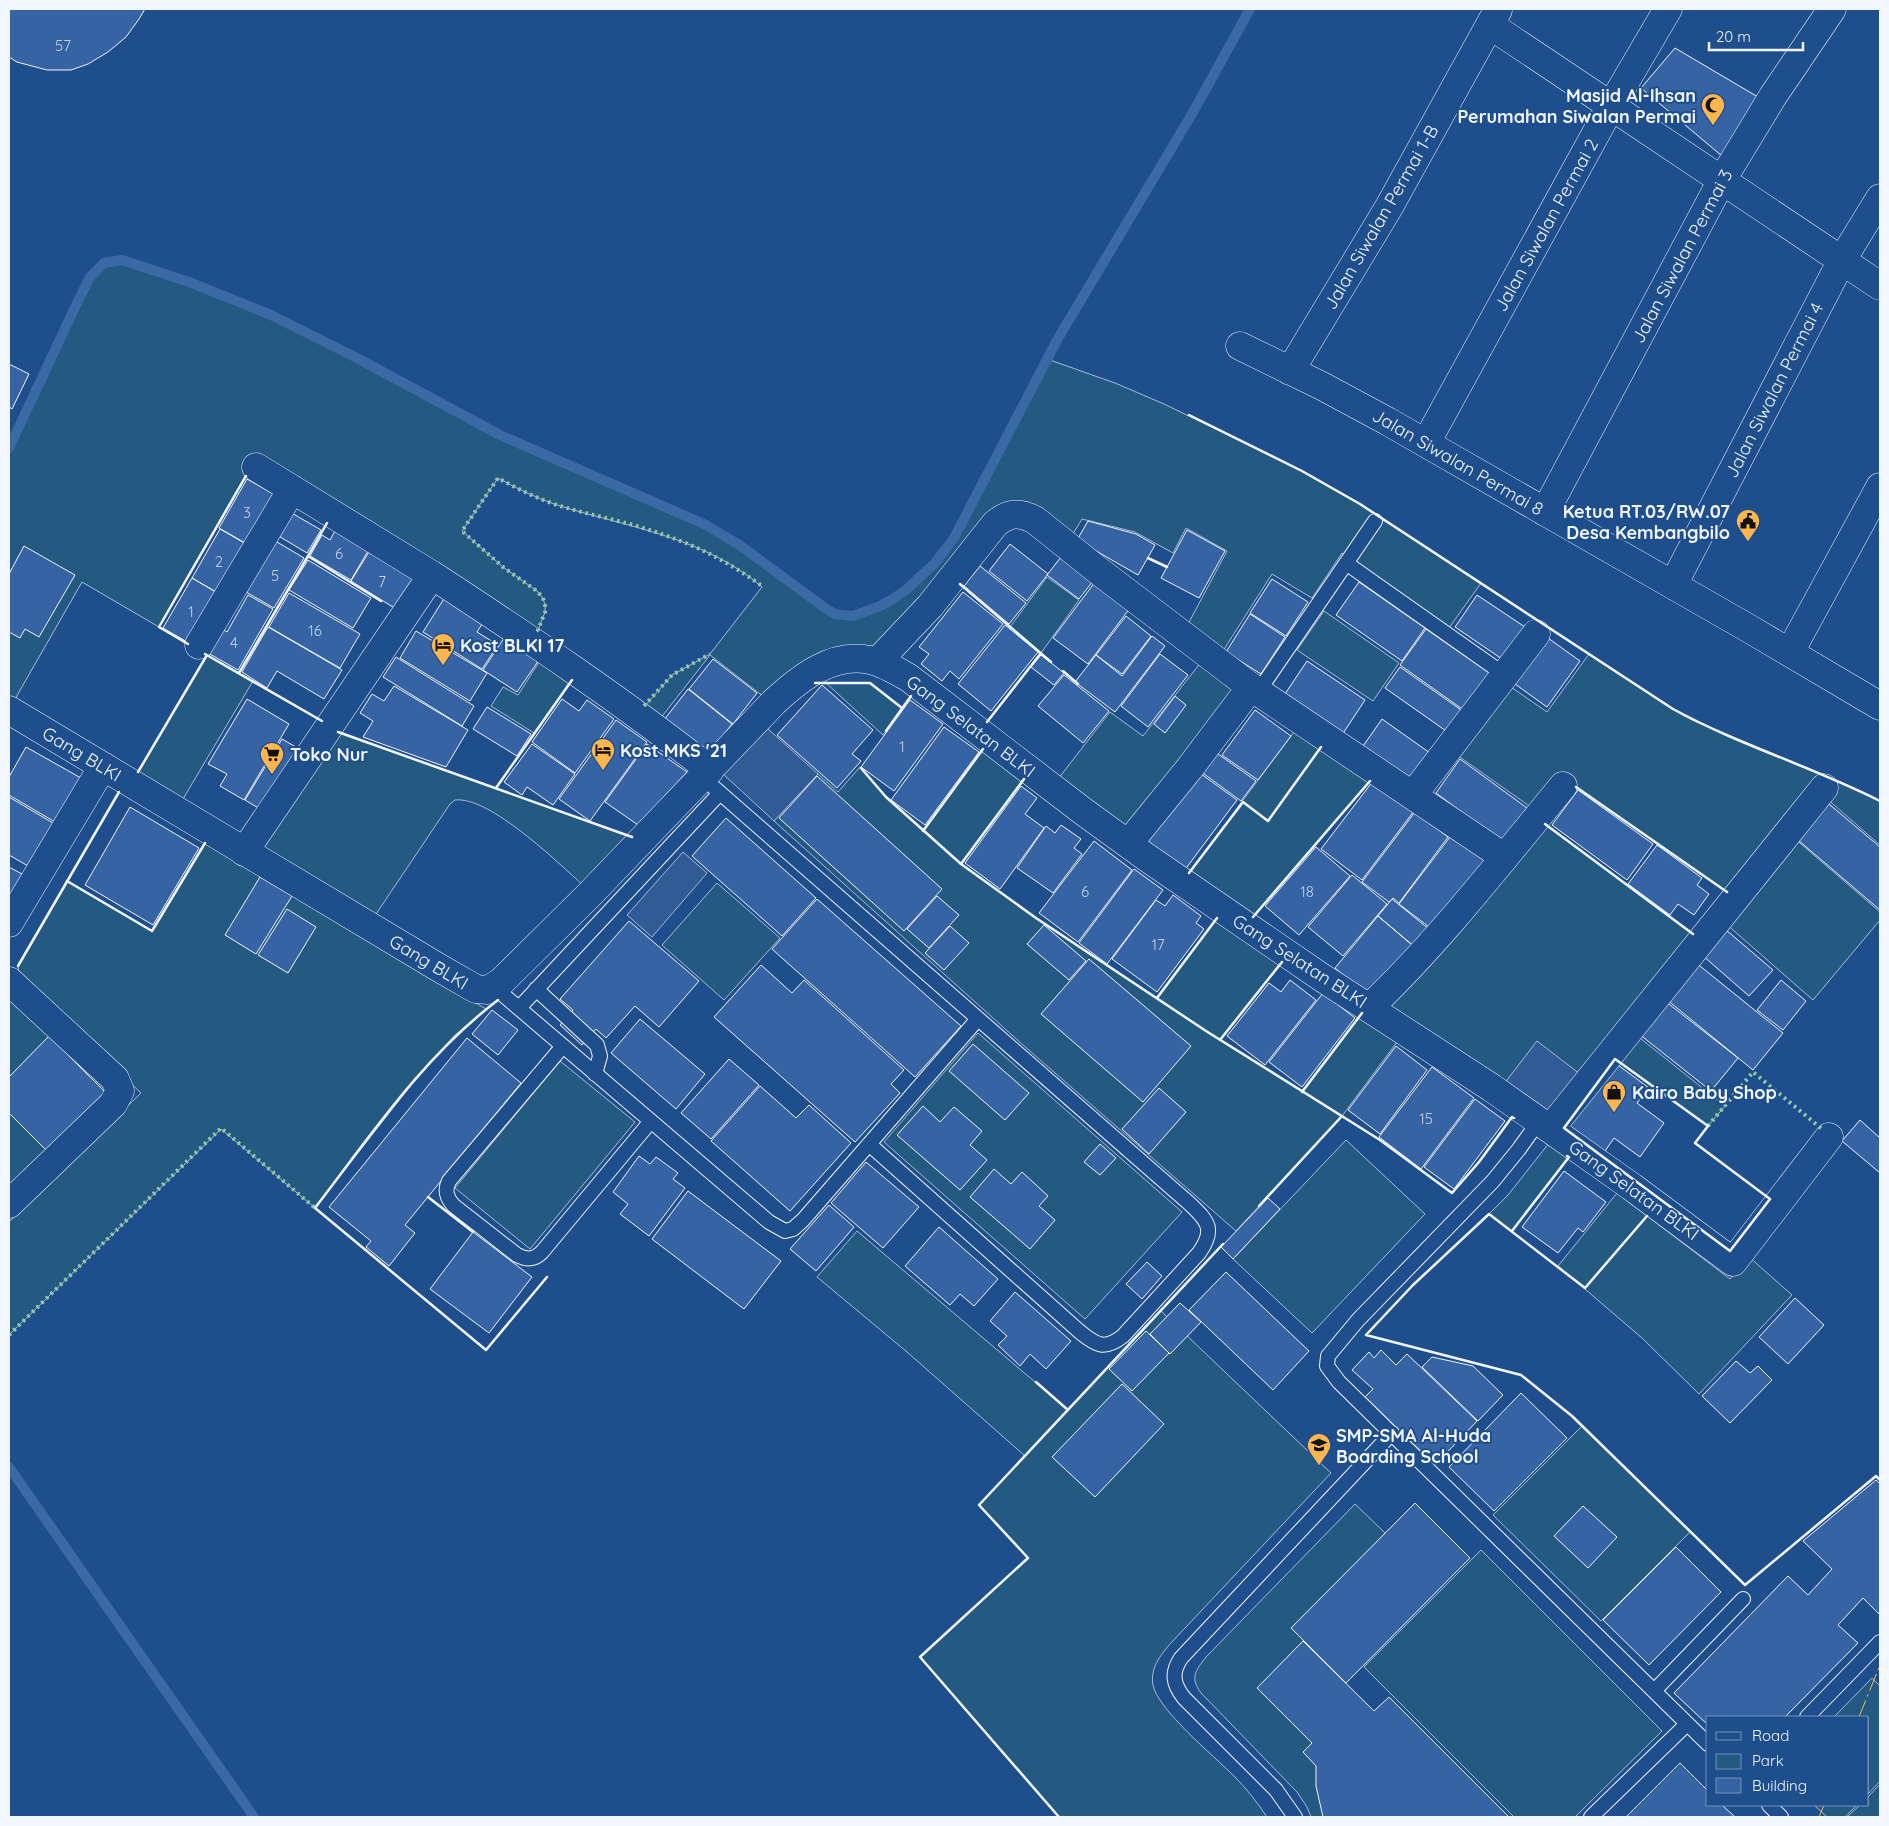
<svg xmlns="http://www.w3.org/2000/svg" width="1889" height="1826" viewBox="0 0 1889 1826" font-family="Quicksand,sans-serif">
	<style>
		.green { fill: #245a82; stroke: #a8bbd7 }
		.parking { fill: #305b95; stroke: #a8bbd7 }
		.lines { fill: none; stroke-linecap: round; stroke-linejoin: round }
		.stream { stroke: #3b69a3; stroke-width: 10 }
		.building { fill: #3563a3; stroke: #f2f6ff }
		.service-casing { stroke: #f2f6ff; stroke-width: 16 }
		.minor-casing { stroke: #f2f6ff; stroke-width: 29 }
		.service { stroke: #1f4e8c; stroke-width: 14 }
		.minor { stroke: #1f4e8c; stroke-width: 28 }
		.hedge { stroke: #97c8a6; stroke-width: 4; stroke-dasharray: 2.5 4; stroke-linecap: butt }
		.wall { stroke: #f2f6ff; stroke-width: 2.5 }
		.power { stroke: #ffb74d; stroke-width: 1; stroke-dasharray: 18 4 2.5 4; stroke-linecap: butt }
		.labels { text-anchor: middle; dominant-baseline: central; stroke-width: 4; stroke-linejoin: round; paint-order: stroke }
		.number-label { font-size: 15px; fill: #c3d1e8 }
		.poi-label { font-size: 18px; font-weight: bold; fill: #f2f6ff; stroke: #1f4e8c; text-anchor: start }
		.street-label { font-size: 18px; fill: #f2f6ff; stroke: #1f4e8c }
	</style>
	<rect width="100%" height="100%" fill="#1f4e8c"/>
	<path class="green" d="M114 260 133 262 189 282 271 315 355 357 500 436 704 524 738 544 828 610C845 619 859 615 875 608 938 583 967 517 995 461 1012 426 1029 392 1047 359L1115 383 1164 404 1302 471 1360 504 1481 583 1449 628 1342 553 1312 598 1272 574 1221 654 1187 626 1227 551 1186 528 1173 553 1135 532 1082 519 1071 537 1037 510 942 575 877 647C819 642 803 660 764 697L710 655 660 719 644 707 672 675 710 654 762 587C703 536 625 527 554 504 534 497 516 488 498 478L462 531 503 567 537 591 543 598 545 605V612L538 630 257 455 159 627 82 582 15 699 9 695V448L86 285C93 273 100 264 114 260Z
		M1047 577 1079 600 1041 653 1010 627Z
		M1324 611 1399 663 1373 701 1297 650Z
		M1589 654 1673 709 1692 720 1822 774 1727 892 1559 775 1532 808 1457 755 1508 685 1547 712Z
		M207 655 253 681 183 799 138 772Z
		M541 659 572 680 534 733 491 706 503 687 518 695Z
		M1202 661 1239 689 1126 833 1058 779 1110 712 1143 736Z
		M826 683H870L902 708 883 735Z
		M1297 728 1372 779 1251 920 1187 875Z
		M337 732 632 837 584 886C558 863 490 796 455 800L450 804 374 917 259 848Z
		M983 749 1024 779 961 864 1036 918 1156 998 1217 918 1282 961 1220 1040 1302 1091 1362 1013 1400 1038 1342 1116 1236 1231 1023 1045 774 821 818 774 838 792 860 767 886 797 923 831Z
		M1839 781 1880 801V845L1826 798Z
		M1545 824 1693 934 1580 1074 1504 1084 1389 1005Z
		M1794 838 1880 912V920L1813 1000 1725 923Z
		M205 843 486 1009 454 1036 418 1076 315 1208 221 1129 9 1335V1222L141 1093 27 986 19 974 18 966 67 881 152 931Z
		M717 883 780 938 724 1000 662 945Z
		M9 999 107 1091 9 1187Z
		M978 1033 1182 1212 1085 1319 884 1142Z
		M1635 1034 1725 1106 1708 1126 1615 1059Z
		M560 1061 635 1122 530 1249 455 1188Z
		M1346 1140 1425 1214 1312 1333 1233 1259Z
		M1549 1143 1569 1157 1512 1231 1489 1214 1508 1195Z
		M1617 1193 1730 1279 1748 1256 1792 1295 1699 1394 1642 1338 1558 1266Z
		M857 1231 1068 1410 1161 1311 1331 1473 1170 1644C1160 1656 1150 1668 1153 1685 1158 1710 1214 1756 1234 1776 1246 1788 1257 1802 1267 1817H1059L920 1657 1028 1558 979 1505 1025 1456 907 1352 817 1277Z
		M1582 1426 1690 1532 1601 1621 1493 1515Z
		M1355 1504 1441 1587 1344 1685 1482 1817H1311L1307 1807 1297 1792 1201 1693C1190 1678 1195 1671 1206 1657Z
		M1481 1550 1662 1731 1575 1817H1514L1364 1667Z
		M1872 1678 1880 1686V1781L1868 1794V1717H1834Z
		M1880 1784V1817H1847L1860 1805H1868V1797Z
		M1814 1805H1857L1845 1817H1827Z"/>
	<path class="parking" d="M767 728 818 774 774 821 722 773Z
		M683 852 707 873 652 937 627 915Z
		M1537 1041 1580 1074 1547 1113 1504 1084Z"/>
	<g class="lines">
		<path class="stream" d="M9 448 77 303 90 277 104 263 122 260 189 282 271 315 355 357 500 435 704 524 738 544 828 610 835 614 853 616 880 606 893 599 907 589 934 564 954 538 1057 340 1192 114 1250 9
			M9 1467 254 1817"/>
	</g>
	<path class="building" d="M9 9H145L139 19 126 37 108 52 88 64 71 70H47L17 62 9 57Z
		M1675 48 1758 97 1722 156 1641 88Z
		M9 364 29 374 12 409 9 407Z
		M247 479 275 495 247 544 219 528Z
		M290 512 321 530 307 553 277 535Z
		M1088 521 1136 534 1155 545 1138 575 1077 540Z
		M220 529 246 544 218 593 192 578Z
		M1187 530 1225 551 1199 598 1161 578Z
		M335 531 368 551 351 580 310 556 322 535 330 540Z
		M272 539 304 558 274 608 246 592Z
		M1010 544 1048 574 1027 601 989 571Z
		M24 546 75 575 39 637 25 629 20 638 9 632V574Z
		M369 552 414 580 396 609 351 581Z
		M1061 557 1093 581 1079 599 1047 575Z
		M308 560 371 598 353 628 289 590Z
		M980 566 1026 603 1009 624 964 586Z
		M192 578 219 594 189 643 163 628Z
		M1272 579 1308 602 1286 636 1250 613Z
		M1095 582 1130 608 1088 664 1053 638Z
		M1359 582 1425 628 1402 661 1336 615Z
		M963 592 1003 624 959 679 950 671 942 681 921 664 929 654 919 647Z
		M289 593 360 634 340 668 269 627Z
		M248 595 273 609 238 670 208 653 222 629 227 632Z
		M1477 595 1525 627 1502 659 1455 627Z
		M445 597 484 621 477 632 498 645 482 669 423 632Z
		M1250 614 1285 637 1261 674 1226 652Z
		M1126 616 1151 636 1122 674 1096 655Z
		M1005 625 1038 652 991 711 958 684Z
		M268 627 342 670 324 699 277 671 267 688 242 672Z
		M1426 629 1491 674 1465 711 1400 665Z
		M416 631 487 673 470 701 400 658Z
		M506 635 541 657 517 692 483 670Z
		M1152 636 1165 646 1115 712 1075 682 1096 655 1122 676Z
		M1548 638 1580 661 1547 707 1515 684Z
		M1160 654 1188 675 1148 727 1121 706Z
		M1041 655 1064 673 1054 685 1031 667Z
		M396 657 474 706 462 726 383 677Z
		M713 659 757 693 733 724 689 689Z
		M1307 661 1365 700 1342 735 1283 697Z
		M1400 667 1464 712 1449 733 1385 688Z
		M1064 675 1109 711 1083 743 1038 706Z
		M822 685 873 730 852 754 861 761 837 788 777 735Z
		M394 686 468 730 446 767 363 737 373 721 360 713 372 694 384 701Z
		M688 689 732 724 708 754 664 720Z
		M1175 696 1186 705 1165 733 1154 724Z
		M247 699 289 724 244 800 220 786 227 774 208 764Z
		M562 699 579 711 587 700 614 719 575 773 532 742Z
		M910 700 943 724 894 791 861 767Z
		M487 707 531 734 517 756 473 729Z
		M1255 710 1291 736 1258 780 1222 755Z
		M1382 719 1430 753 1409 783 1361 749Z
		M616 720 647 742 590 821 559 799Z
		M944 727 979 752 925 825 891 800Z
		M282 739 301 750 260 809 245 800Z
		M532 744 575 774 553 805 527 787 522 795 504 782Z
		M647 744 687 772 638 825 605 802Z
		M26 747 81 778 55 822 9 795V777Z
		M1214 751 1256 781 1241 801 1200 771Z
		M1460 759 1527 808 1502 842 1436 793Z
		M1197 771 1237 800 1184 871 1145 843Z
		M817 776 942 889 904 931 779 818Z
		M1373 781 1414 811 1362 880 1321 849Z
		M1021 786 1037 798 1025 814 1044 828 1000 889 965 863Z
		M1578 790 1653 844 1627 880 1552 825Z
		M9 797 53 823 28 866 9 855Z
		M1829 804 1880 847V910L1798 840Z
		M130 807 199 848 153 925 85 885Z
		M1415 812 1448 837 1399 903 1393 898 1389 902 1362 882Z
		M726 818 816 898 782 936 692 856Z
		M1061 825 1081 839 1074 848 1082 854 1053 893 1017 868 1046 826 1055 833Z
		M1453 833 1487 860 1433 930 1399 904Z
		M1094 841 1132 870 1078 942 1039 913Z
		M1657 845 1702 878 1697 885 1709 894 1694 915 1678 904 1670 915 1628 884Z
		M1316 847 1350 876 1299 935 1265 906Z
		M9 867 22 874 9 898Z
		M1134 869 1163 890 1107 964 1079 943Z
		M1352 875 1387 904 1343 956 1308 927Z
		M260 877 292 896 256 954 225 935Z
		M1173 895 1201 916 1196 923 1204 929 1157 992 1112 959 1156 900 1165 906Z
		M937 896 959 915 929 948 907 929Z
		M817 899 961 1026 915 1077 772 949Z
		M1392 899 1430 930 1416 948 1378 916Z
		M287 909 316 927 288 973 258 955Z
		M1378 916 1412 945 1369 997 1335 968Z
		M629 921 699 981 659 1027 635 1006 606 1038 596 1029 582 1045 560 1025 573 1010 560 999Z
		M1044 925 1086 961 1069 980 1027 944Z
		M950 926 969 943 944 970 925 953Z
		M1725 929 1773 970 1749 996 1702 955Z
		M1089 959 1191 1046 1143 1102 1041 1014Z
		M1695 962 1783 1033 1753 1070 1666 999Z
		M761 965 792 993 804 980 904 1070 891 1084 900 1093 855 1142 714 1017Z
		M1290 980 1316 1000 1265 1065 1227 1036 1269 983 1281 992Z
		M1781 980 1806 1001 1783 1030 1757 1010Z
		M1323 993 1355 1018 1302 1087 1269 1062Z
		M1665 1001 1738 1058 1711 1091 1639 1034Z
		M492 1010 518 1030 498 1055 472 1034Z
		M640 1019 705 1074 676 1109 611 1053Z
		M49 1036 105 1092 46 1150 9 1113V1077Z
		M467 1038 521 1083 405 1225 415 1233 389 1266 366 1247 371 1241 329 1207Z
		M973 1044 1029 1093 1005 1120 949 1071Z
		M1396 1046 1427 1070 1380 1134 1348 1110Z
		M729 1059 759 1085 711 1139 681 1113Z
		M1614 1062 1649 1088 1637 1103 1664 1123 1640 1157 1614 1138 1603 1154 1566 1128Z
		M1432 1067 1474 1098 1421 1169 1379 1137Z
		M760 1086 796 1118 809 1105 851 1143 790 1211 711 1141Z
		M1159 1088 1186 1112 1149 1154 1122 1129Z
		M1475 1099 1505 1121 1454 1189 1424 1167Z
		M923 1106 940 1122 954 1107 982 1131 970 1145 987 1160 960 1190 897 1135Z
		M1860 1120 1880 1138V1173L1842 1141Z
		M1100 1144 1116 1158 1100 1175 1084 1162Z
		M639 1156 650 1164 656 1157 678 1173 673 1179 685 1188 649 1236 620 1214 628 1204 613 1192Z
		M866 1162 919 1207 883 1248 831 1203Z
		M994 1169 1011 1184 1022 1172 1048 1196 1039 1206 1055 1220 1030 1249 970 1197Z
		M1564 1171 1606 1202 1583 1232 1578 1228 1558 1253 1522 1227Z
		M688 1191 781 1261 744 1309 652 1239Z
		M1268 1198 1280 1209 1233 1259 1221 1247Z
		M829 1205 854 1227 816 1271 790 1249Z
		M939 1227 998 1279 974 1306 960 1294 950 1305 905 1266Z
		M473 1232 532 1277 489 1333 430 1289Z
		M1147 1262 1162 1276 1142 1299 1126 1284Z
		M1226 1272 1309 1351 1273 1390 1189 1310Z
		M1015 1292 1071 1341 1046 1369 1030 1354 1020 1366 998 1345 1007 1336 990 1321Z
		M1795 1298 1824 1325 1788 1364 1759 1337Z
		M1180 1303 1201 1322 1170 1354 1150 1334Z
		M1146 1331 1169 1353 1132 1391 1109 1369Z
		M1381 1350 1396 1365 1407 1354 1477 1421 1435 1465 1365 1397 1373 1389 1352 1370 1369 1352 1374 1358Z
		M1432 1357 1473 1366 1503 1395 1478 1421 1422 1367Z
		M1736 1361 1750 1373 1758 1366 1772 1380 1730 1423 1702 1396Z
		M1122 1384 1164 1424 1095 1497 1052 1457Z
		M1521 1393 1567 1438 1494 1511 1449 1467Z
		M1876 1480 1880 1484V1615L1863 1598 1838 1625 1858 1643 1785 1717H1708V1725L1674 1693 1788 1576 1808 1595 1832 1569 1803 1541Z
		M1415 1503 1470 1558 1346 1683 1291 1628Z
		M1583 1506 1617 1537 1588 1568 1554 1536Z
		M1676 1547 1721 1592 1649 1665 1603 1620Z
		M1303 1641 1374 1711 1389 1697 1509 1817H1323L1316 1786V1766L1303 1752 1312 1743 1257 1688Z
		M1680 1763 1708 1791V1805H1722L1735 1817H1626Z"/>
	<g class="lines">
		<g class="service-casing">
			<path id="service" d="M1346 563 1505 675
				M1258 692 1375 521
				M703 778 1190 1204C1209 1222 1215 1230 1199 1253L1123 1336C1105 1350 1097 1346 1080 1332L869 1144
				M494 987 769 1222 785 1231 793 1229 803 1220 977 1020
				M536 989 597 1045 600 1056 595 1074
				M519 1008 720 793
				M563 1046 449 1181C444 1191 447 1198 453 1205L517 1255C527 1260 534 1260 542 1252L651 1121
				M1539 1121 1519 1149 1493 1181 1358 1320 1328 1356 1327 1366 1339 1382 1708 1744
				M1654 1691 1743 1599
				M1807 1717 1880 1642
				M1769 1805 1781 1817
				M1295 1817 1276 1790 1184 1698C1173 1684 1171 1673 1181 1658L1392 1433
				M1591 1817 1687 1724"/>
		</g>
		<g class="minor-casing">
			<path id="minor" d="M1490 25 1880 286
				M1240 346 1322 386 1387 421 1748 628 1880 706
				M1290 371 1389 207 1498 10
				M1426 443 1611 106 1668 9
				M256 467 432 575
				M1545 512 1722 180 1773 96 1832 9
				M1673 585 1842 260 1880 198
				M199 645 292 489
				M1790 652 1880 487
				M877 662 930 606 995 524C1009 512 1020 512 1035 520L1100 572 1251 687 1504 857
				M9 710 436 966 476 989 488 990 501 982 590 894 774 702C800 678 832 652 870 660 884 663 897 671 909 678L1084 812 1146 857 1321 977 1492 1088 1632 1187 1733 1262 1829 1137
				M1413 795 1536 634
				M1128 844 1189 769 1251 687
				M244 852 432 575C527 637 621 700 710 770
				M9 923 103 766
				M9 981 115 1079 120 1091 113 1104 9 1204
				M1370 1007C1441 939 1501 861 1563 786
				M1550 1129 1824 788"/>
		</g>
		<use href="#service" class="service"/>
		<use href="#minor" class="minor"/>
		<path class="hedge" d="M539 631 538 630 545 612V605L543 598 537 591 503 567 462 531 498 478C516 488 534 497 554 504 584 514 616 519 646 529 692 543 724 559 762 586
			M644 706 672 675 710 654
			M1708 1126 1753 1072 1822 1129
			M9 1335 221 1128 315 1208"/>
		<path class="wall" d="M1189 415 1302 471 1360 504 1673 709C1739 745 1813 767 1880 801
			M308 556 327 523
			M1148 558 1167 567
			M960 584 1051 662
			M188 644 159 627 246 476
			M205 654 322 721
			M1063 671 1078 684
			M239 673 308 556 381 601
			M815 683H870L902 708
			M987 722 1041 653
			M886 731 911 696
			M338 732 632 837
			M861 768 886 797 961 864 1036 918 1206 1031 1380 1140 1452 1193 1479 1162 1512 1117 1514 1118
			M138 772 207 655
			M1576 787 1727 892
			M496 788 572 680
			M1545 824 1693 934
			M923 831 983 749
			M961 864 1024 779
			M1189 873 1243 802 1268 821 1321 747
			M67 881 152 931 205 843
			M1253 917 1370 781
			M18 966 119 792
			M1157 998 1217 918
			M498 1000C424 1056 371 1135 315 1208L486 1350 547 1277
			M1220 1040 1282 962
			M1615 1059 1708 1126 1695 1143 1770 1199 1730 1251 1564 1128Z
			M1302 1092 1362 1013
			M428 1197 473 1232
			M1259 1206 1342 1116
			M1647 1216 1585 1288 1489 1214 1413 1285 1366 1335 1521 1375 1572 1416 1745 1585 1876 1476 1880 1480
			M1512 1231 1569 1157 1567 1156
			M1036 1382 1068 1410
			M1059 1817 920 1657 1028 1558 979 1505 1223 1244"/>
		<path class="power" d="M1859 1717 1880 1665
			M1819 1817 1824 1805"/>
	</g>
	<defs>
		<g id="mosque-pin" transform="scale(1.25)"><path d="M0 17L-7.5 6A9.5 9.5 0 1 1 7.5 6Z" fill="#ffb74d" stroke="#1f4e8c"/><path d="M3.5-4.9A6 6 0 1 0 3.5 4.9A5 5 0 1 1 3.5-4.9Z" fill="#111"/></g>
		<g id="civic-pin" transform="scale(1.25)"><path d="M0 17L-7.5 6A9.5 9.5 0 1 1 7.5 6Z" fill="#ffb74d" stroke="#1f4e8c"/><path d="M-.6-6.5H3V-4.5H.6V-3L4-1V1h2V6H-6V1h2V-1L-.6-3ZM-1.2 2.5V6h2.4V2.5Z" fill="#111"/></g>
		<g id="hotel-pin" transform="scale(1.25)"><path d="M0 17L-7.5 6A9.5 9.5 0 1 1 7.5 6Z" fill="#ffb74d" stroke="#1f4e8c"/><path d="M-6-4.5h1.5V1H6V5H4.5V3h-9V5H-6ZM-4 0a1.8 1.8 0 1 1 3.6 0ZM.5 0V-2.5h3Q6-2.5 6 0Z" fill="#111"/></g>
		<g id="supermarket-pin" transform="scale(1.25)"><path d="M0 17L-7.5 6A9.5 9.5 0 1 1 7.5 6Z" fill="#ffb74d" stroke="#1f4e8c"/><path d="M-6-5.5h2.5l.6 2H6L4.5 2H-2.5L-4.4-4H-6ZM-1.5 3.2a1.3 1.3 0 1 0 .1 0ZM3 3.2a1.3 1.3 0 1 0 .1 0Z" fill="#111"/></g>
		<g id="shop-pin" transform="scale(1.25)"><path d="M0 17L-7.5 6A9.5 9.5 0 1 1 7.5 6Z" fill="#ffb74d" stroke="#1f4e8c"/><path d="M-5-2.5h2.3a2.7 3.5 0 0 1 5.4 0H5L5.5 6h-11ZM-1.5-2.5h3a1.5 2.3 0 0 0-3 0Z" fill="#111"/></g>
		<g id="school-pin" transform="scale(1.25)"><path d="M0 17L-7.5 6A9.5 9.5 0 1 1 7.5 6Z" fill="#ffb74d" stroke="#1f4e8c"/><path d="M0-5L7-2L0 1L-7-2ZM-4 1L0 2.5L4 1V4Q0 6-4 4Z" fill="#111"/></g>
	</defs>
	<g fill-rule="evenodd">
		<use href="#mosque-pin" x="1713" y="105"/>
		<use href="#civic-pin" x="1748" y="521"/>
		<use href="#hotel-pin" x="443" y="645"/>
		<use href="#hotel-pin" x="603" y="750"/>
		<use href="#supermarket-pin" x="272" y="754"/>
		<use href="#shop-pin" x="1614" y="1092"/>
		<use href="#school-pin" x="1319" y="1445"/>
	</g>
	<g class="labels">
		<g class="number-label">
			<text x="63" y="45">57</text>
			<text x="247" y="512">3</text>
			<text x="339" y="553">6</text>
			<text x="219" y="561">2</text>
			<text x="275" y="575">5</text>
			<text x="382" y="581">7</text>
			<text x="191" y="611">1</text>
			<text x="315" y="630">16</text>
			<text x="234" y="642">4</text>
			<text x="902" y="746">1</text>
			<text x="1085" y="891">6</text>
			<text x="1307" y="891">18</text>
			<text x="1158" y="944">17</text>
			<text x="1426" y="1118">15</text>
		</g>
		<g class="poi-label">
			<text x="1696" y="95" text-anchor="end">Masjid Al-Ihsan<tspan x="1696" dy="21">Perumahan Siwalan Permai</tspan></text>
			<text x="1730" y="511" text-anchor="end">Ketua RT.03/RW.07<tspan x="1730" dy="21">Desa Kembangbilo</tspan></text>
			<text x="460" y="645">Kost BLKI 17</text>
			<text x="620" y="750">Kost MKS '21</text>
			<text x="290" y="754">Toko Nur</text>
			<text x="1632" y="1092">Kairo Baby Shop</text>
			<text x="1336" y="1435">SMP-SMA Al-Huda<tspan x="1336" dy="21">Boarding School</tspan></text>
		</g>
		<g class="street-label">
			<text transform="translate(1381 217) rotate(-60)">Jalan Siwalan Permai 1-B</text>
			<text transform="translate(1546 225) rotate(-61)">Jalan Siwalan Permai 2</text>
			<text transform="translate(1682 256) rotate(-62)">Jalan Siwalan Permai 3</text>
			<text transform="translate(1774 390) rotate(-63)">Jalan Siwalan Permai 4</text>
			<text transform="translate(1458 462) rotate(30)">Jalan Siwalan Permai 8</text>
			<text transform="translate(971 726) rotate(37)">Gang Selatan BLKI</text>
			<text transform="translate(82 754) rotate(31)">Gang BLKI</text>
			<text transform="translate(1300 961) rotate(33)">Gang Selatan BLKI</text>
			<text transform="translate(429 962) rotate(31)">Gang BLKI</text>
			<text transform="translate(1634 1190) rotate(36)">Gang Selatan BLKI</text>
		</g>
	</g>
	<rect width="1889" height="1826" fill="none" stroke="#f2f6ff" stroke-width="20"/>
	<rect x="1706" y="1716" width="162" height="90" fill="#1f4e8c" stroke="#7391ba"/>
	<rect x="1716" y="1732" width="25" height="8" fill="#1f4e8c" stroke="#7391ba"/>
	<text x="1752" y="1741" font-size="15" fill="#f2f6ff">Road</text>
	<rect x="1716" y="1754" width="25" height="15" fill="#245a82" stroke="#7391ba"/>
	<text x="1752" y="1766" font-size="15" fill="#f2f6ff">Park</text>
	<rect x="1716" y="1778" width="25" height="15" fill="#3563a3" stroke="#7391ba"/>
	<text x="1752" y="1791" font-size="15" fill="#f2f6ff">Building</text>
	<path d="M1709 42v8h94v-8" fill="none" stroke="#f2f6ff" stroke-width="2.5"/>
	<text x="1716" y="42" font-size="15" fill="#f2f6ff" stroke="#1f4e8c" stroke-width="4" paint-order="stroke">20 m</text>
</svg>
